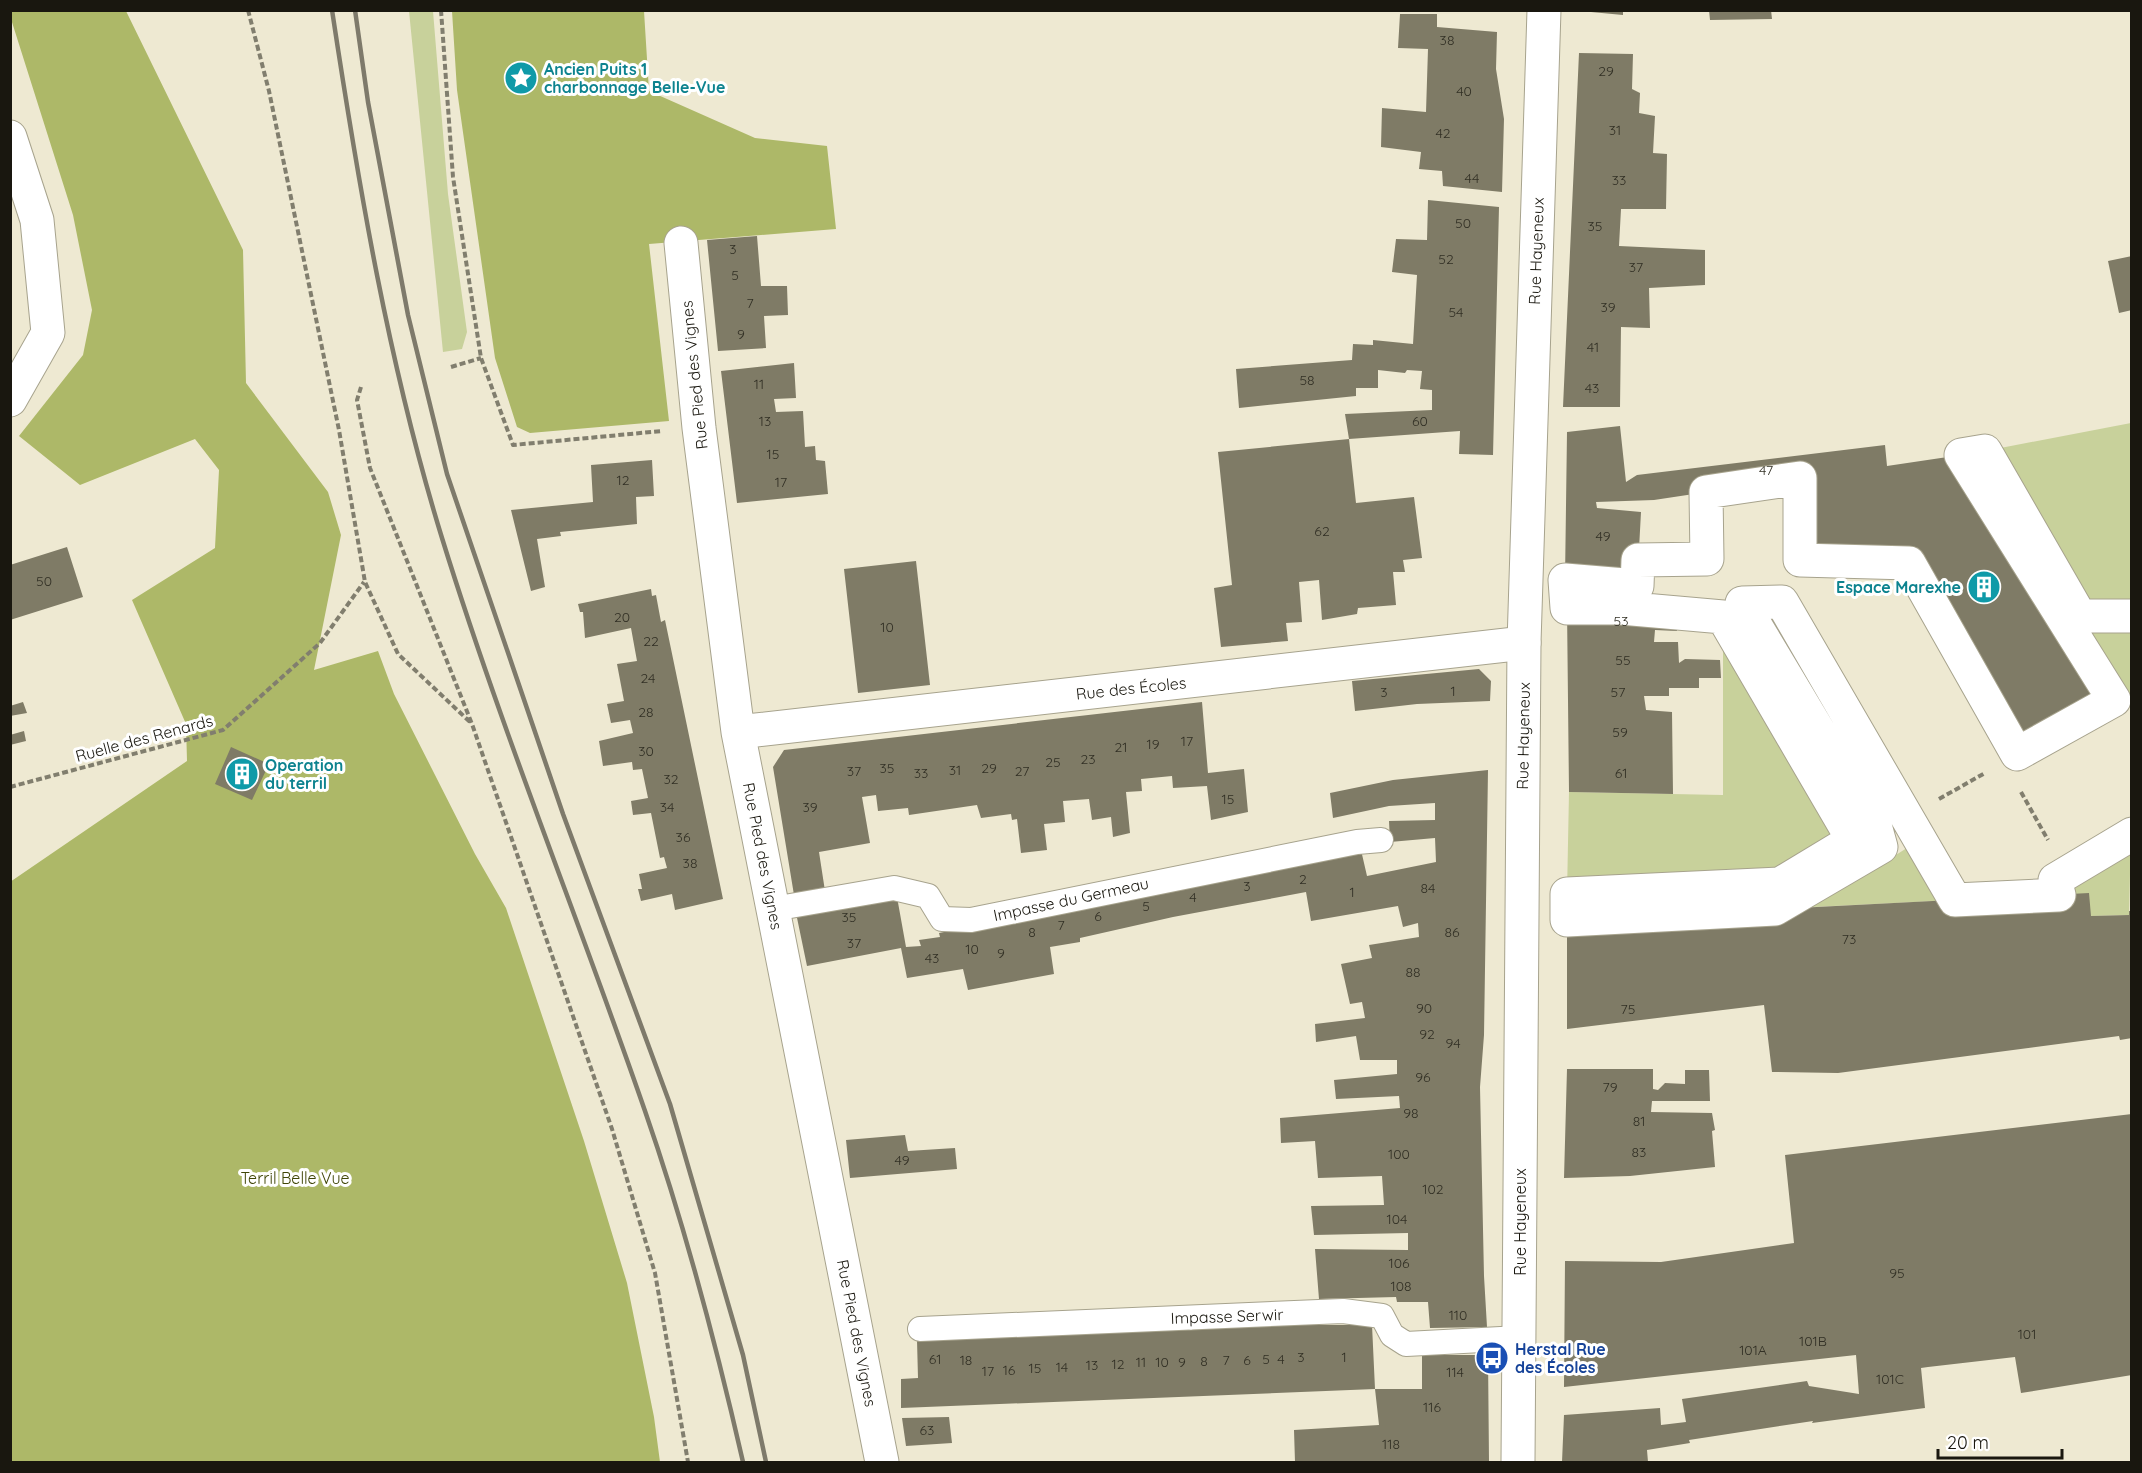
<svg xmlns="http://www.w3.org/2000/svg" width="2142" height="1473" viewBox="0 0 2142 1473" font-family="Quicksand,sans-serif">
	<style>
		.green { fill: #c8d19b }
		.forest { fill: #adb868 }
		.building { fill: #7f7b66 }
		.lines { fill: none; stroke-linecap: round; stroke-linejoin: round }
		.service-casing { stroke: #a7a38d; stroke-width: 26 }
		.pedestrian-casing { stroke: #a7a38d; stroke-width: 35 }
		.minor-casing { stroke: #a7a38d; stroke-width: 35 }
		.tertiary-casing { stroke: #a7a38d; stroke-width: 35 }
		.path { stroke: #817e6e; stroke-width: 4; stroke-dasharray: 6 3; stroke-linecap: butt }
		.service { stroke: #fff; stroke-width: 24 }
		.pedestrian { stroke: #fff; stroke-width: 33 }
		.minor { stroke: #fff; stroke-width: 33 }
		.tertiary { stroke: #fff; stroke-width: 33 }
		.rail { stroke: #7e7a6b; stroke-width: 4.5 }
		.labels { text-anchor: middle; dominant-baseline: central; stroke-width: 6; stroke-linejoin: round; paint-order: stroke }
		.number-label { font-size: 14px; fill: #323025 }
		.culture-label { font-size: 16px; font-weight: bold; fill: #0d838f; stroke: #fff; text-anchor: start }
		.street-label { font-size: 16px; fill: #19170f; stroke: #fff }
		.park-label { font-size: 16px; fill: #404607; stroke: #fff }
		.transit-label { font-size: 16px; font-weight: bold; fill: #164399; stroke: #fff; text-anchor: start }
	</style>
	<rect width="100%" height="100%" fill="#eee9d2"/>
	<path class="green" d="M409 11H433L448 194 467 332 462 349 443 352Z
		M2131 423V616H2080L1985 451Z
		M1723 617 1853 840 1780 884 1567 894 1569 792 1723 795Z
		M2131 626V709L2082 627Z
		M2131 834 2129 915 2091 916 2059 895Z
		M1921 839 1955 900 1775 909 1888 860Z"/>
	<path class="forest" d="M11 11H126L243 250 246 383 328 492 341 535 314 670 378 651 394 694 475 854 506 908 584 1141 627 1283 654 1417 660 1462H11L10 882 187 761 186 724 132 600 215 548 219 470 195 439 80 485 19 436 83 355 92 310 73 215 11 19Z
		M452 11H644L649 91 755 138 827 146 836 229 649 244 669 421 530 433 517 427 495 358 457 90Z"/>
	<path class="building" d="M1591 10H1623V15L1591 12Z
		M1709 10H1771L1772 19 1710 20Z
		M1400 14H1437V27L1497 32 1496 69 1504 119 1502 192 1443 186 1442 171 1419 169 1421 152 1381 147 1382 108 1426 112 1428 49 1398 48Z
		M1579 53 1633 54 1632 89 1640 93 1639 113 1655 116 1653 153 1667 154 1666 209H1621L1619 246 1705 250V285L1649 288 1650 328 1621 327 1620 407H1563Z
		M1428 200 1499 207 1493 455 1459 454 1460 431 1349 439 1356 503 1414 497 1422 558 1403 560 1405 572H1393L1396 605 1358 608 1357 614 1322 620 1319 580 1299 582 1302 622 1286 623 1288 641 1221 647 1214 588 1232 585 1218 452 1349 439 1345 414 1432 410V390L1420 389 1422 371 1407 370 1405 373 1378 370V388H1356V396L1239 408 1236 369 1352 360 1353 344 1373 345V340L1413 344 1417 275 1392 272 1396 239 1427 240Z
		M757 236 761 286H787L788 315 764 316 766 348 718 351 707 240Z
		M2132 256V310L2119 313 2108 261Z
		M794 363 796 398 774 399 776 412 803 411 805 447 815 446 816 460 825 461 828 494 737 503 721 371Z
		M1620 426 1626 482 1637 475 1885 445 1887 466 1961 455 2114 700 2017 754 1909 563 1800 560V478L1654 500 1596 502 1597 508 1641 512 1637 586 1565 580 1567 432Z
		M652 460 654 496 636 497 637 524 560 532 561 536 537 539 545 587 531 591 511 510 593 502 591 465Z
		M67 547 83 597 10 620V565Z
		M916 561 930 685 858 693 844 569Z
		M651 589 652 596 656 595 661 622 665 620 723 899 675 910 672 894 641 901 638 889H642L639 874 667 868 664 857 660 858 651 813 633 815 631 801 648 798 642 769 633 770 632 762 603 766 599 741 633 733 630 720 611 723 607 704 624 701 617 664 637 661 631 628 585 638 583 612H580L578 604Z
		M1567 608 1676 613 1677 631 1655 630 1654 642H1678L1679 663 1685 659 1720 660 1721 678H1699V688H1669V696H1644L1646 710 1672 712 1673 794 1569 792Z
		M1479 669 1491 681 1490 701 1417 704 1355 711 1352 681Z
		M23 702 27 713 10 716V706Z
		M1202 702 1208 773 1244 769 1248 812 1211 820 1207 786 1173 788 1172 776 1141 779 1142 791 1126 792 1130 833 1113 837 1111 817 1092 820 1089 799 1063 801 1065 822 1044 824 1047 850 1021 853 1017 819 1012 820 1011 814 981 818 977 805 909 815 908 808 878 811 876 795 862 797 870 843 819 852 825 891 794 895 773 767 784 750Z
		M24 731 26 741 10 745V735Z
		M231 747 269 764 252 800 215 784Z
		M1488 770 1484 1035 1480 1087 1484 1276 1487 1327 1430 1328 1428 1302H1397L1396 1297 1319 1299 1315 1249 1408 1250V1233L1314 1235 1311 1206 1384 1205 1382 1176 1318 1178 1315 1141 1281 1143 1280 1118 1400 1108 1399 1096 1336 1099 1334 1080 1397 1074V1060H1360L1356 1036 1316 1042 1315 1024 1365 1018 1362 1002 1350 1004 1341 964 1372 958 1369 945 1419 937 1418 923 1403 927 1398 906 1311 921 1306 892 1173 917 1080 938V942L1050 947 1054 974 968 990 963 969 907 978 901 948 807 966 796 913 897 897 906 947 921 946 919 940 940 937 939 933 1361 850 1367 876 1436 862 1435 838 1390 842 1389 821 1435 820V803L1389 806 1333 818 1330 793 1393 780Z
		M2089 893 2091 916 2129 915V911H2132V1038L2120 1040 2119 1036 1838 1073 1772 1072 1764 1005 1567 1029V920Z
		M1567 1069H1653V1089L1658 1090 1665 1083 1685 1084V1070H1709L1710 1101H1652L1651 1112 1712 1113 1715 1130 1712 1131 1715 1167 1630 1176 1564 1178Z
		M2132 1114V1375L2021 1393 2015 1357 1928 1367 1921 1368 1925 1408 1812 1423 1813 1421 1689 1440 1690 1443 1647 1450 1648 1462H1562L1564 1415 1660 1408 1661 1425 1686 1422 1682 1399 1807 1381 1809 1386 1859 1394 1856 1355 1564 1387 1565 1261 1661 1262 1794 1243 1785 1155Z
		M905 1135 908 1151 955 1148 957 1169 850 1178 846 1140Z
		M1287 1325H1372L1375 1389 901 1408V1379L918 1378 917 1340Z
		M1422 1355H1488L1489 1462H1295L1294 1430 1379 1425 1375 1389H1422Z
		M949 1417 952 1443 906 1446 902 1418Z"/>
	<g class="lines">
		<g class="service-casing">
			<path id="service" d="M773 909 894 888 928 896 942 919 971 920 1357 842 1381 840
				M920 1329 1343 1311 1382 1316 1392 1335 1406 1344 1520 1338"/>
		</g>
		<g class="pedestrian-casing">
			<path id="pedestrian" d="M2132 616H2080L1985 451 1961 455 2114 700 2017 754 1909 563 1800 560V478L1706 492 1707 559 1638 560 1637 586 1565 580 1567 608H1621L1723 617 1853 840 1780 884 1567 894V920L1775 909 1881 847 1875 825 1742 603 1782 602 1955 900 2059 895 2055 880 2132 834"/>
		</g>
		<g class="minor-casing">
			<path id="minor" d="M10 137 37 220 48 333 10 400
				M681 243 699 428 738 732 882 1462
				M738 732 1524 643"/>
		</g>
		<g class="tertiary-casing">
			<path id="tertiary" d="M1518 1462 1524 643 1544 10"/>
		</g>
		<path class="path" d="M248 10 269 91 339 430 365 582 398 654 470 722
			M441 10 453 177 481 358 513 445 662 431
			M451 367 481 358
			M361 387 357 400 370 468 472 724 612 1129 655 1273 688 1462
			M10 787 223 730 320 643 364 582
			M2021 792 2048 840
			M1939 799 1985 773"/>
		<use href="#service" class="service"/>
		<use href="#pedestrian" class="pedestrian"/>
		<use href="#minor" class="minor"/>
		<use href="#tertiary" class="tertiary"/>
		<path class="rail" d="M332 10C359 188 389 366 442 538 502 732 579 920 645 1111 685 1226 716 1344 743 1462
			M355 10 368 102 408 315 447 474 563 814 670 1104 743 1355 766 1462"/>
	</g>
	<defs>
		<g id="sight-disc" transform="scale(1.725)"><circle r="9.5" fill="#0f9aa8" stroke="#fff"/><path d="M0-6L1.8-2.2L6-1.7L2.9 1.2L3.7 5.4L0 3.3L-3.7 5.4L-2.9 1.2L-6-1.7L-1.8-2.2Z" fill="#fff"/></g>
		<g id="building-disc" transform="scale(1.725)"><circle r="9.5" fill="#0f9aa8" stroke="#fff"/><path d="M-4-6H4V6H1V3H-1V6H-4ZM-2.5-4.3h1.7v1.8h-1.7ZM.8-4.3h1.7v1.8H.8ZM-2.5-1h1.7V.8h-1.7ZM.8-1h1.7V.8H.8Z" fill="#fff"/></g>
		<g id="bus-disc" transform="scale(1.725)"><circle r="9.5" fill="#1a4fb4" stroke="#fff"/><path d="M-5-6H5V4H4V6H2V4H-2V6H-4V4H-5ZM-3.5-4V0h7V-4ZM-3.5 1.2v1.5H-2V1.2ZM2 1.2v1.5H3.5V1.2Z" fill="#fff"/></g>
	</defs>
	<g fill-rule="evenodd">
		<use href="#sight-disc" x="521" y="78"/>
		<use href="#building-disc" x="1984" y="587"/>
		<use href="#building-disc" x="242" y="774"/>
		<use href="#bus-disc" x="1492" y="1358"/>
	</g>
	<g class="labels">
		<g class="number-label">
			<text x="1447" y="40">38</text>
			<text x="1606" y="71">29</text>
			<text x="1464" y="91">40</text>
			<text x="1615" y="130">31</text>
			<text x="1443" y="133">42</text>
			<text x="1472" y="178">44</text>
			<text x="1619" y="180">33</text>
			<text x="1463" y="223">50</text>
			<text x="1595" y="226">35</text>
			<text x="733" y="249">3</text>
			<text x="1446" y="259">52</text>
			<text x="1636" y="267">37</text>
			<text x="735" y="275">5</text>
			<text x="750" y="303">7</text>
			<text x="1608" y="307">39</text>
			<text x="1456" y="312">54</text>
			<text x="741" y="334">9</text>
			<text x="1593" y="347">41</text>
			<text x="1307" y="380">58</text>
			<text x="759" y="384">11</text>
			<text x="1592" y="388">43</text>
			<text x="765" y="421">13</text>
			<text x="1420" y="421">60</text>
			<text x="773" y="454">15</text>
			<text x="1766" y="470">47</text>
			<text x="623" y="480">12</text>
			<text x="781" y="482">17</text>
			<text x="1322" y="531">62</text>
			<text x="1603" y="536">49</text>
			<text x="44" y="581">50</text>
			<text x="622" y="617">20</text>
			<text x="1621" y="621">53</text>
			<text x="887" y="627">10</text>
			<text x="651" y="641">22</text>
			<text x="1623" y="660">55</text>
			<text x="648" y="678">24</text>
			<text x="1453" y="691">1</text>
			<text x="1384" y="692">3</text>
			<text x="1618" y="692">57</text>
			<text x="646" y="712">28</text>
			<text x="1620" y="732">59</text>
			<text x="1187" y="741">17</text>
			<text x="1153" y="744">19</text>
			<text x="1121" y="747">21</text>
			<text x="646" y="751">30</text>
			<text x="1088" y="759">23</text>
			<text x="1053" y="762">25</text>
			<text x="887" y="768">35</text>
			<text x="989" y="768">29</text>
			<text x="955" y="770">31</text>
			<text x="854" y="771">37</text>
			<text x="1022" y="771">27</text>
			<text x="921" y="773">33</text>
			<text x="1621" y="773">61</text>
			<text x="671" y="779">32</text>
			<text x="1228" y="799">15</text>
			<text x="667" y="807">34</text>
			<text x="810" y="807">39</text>
			<text x="683" y="837">36</text>
			<text x="690" y="863">38</text>
			<text x="1303" y="879">2</text>
			<text x="1247" y="886">3</text>
			<text x="1428" y="888">84</text>
			<text x="1352" y="892">1</text>
			<text x="1193" y="897">4</text>
			<text x="1146" y="906">5</text>
			<text x="1098" y="916">6</text>
			<text x="849" y="917">35</text>
			<text x="1061" y="925">7</text>
			<text x="1032" y="932">8</text>
			<text x="1452" y="932">86</text>
			<text x="1849" y="939">73</text>
			<text x="854" y="943">37</text>
			<text x="972" y="949">10</text>
			<text x="1001" y="953">9</text>
			<text x="932" y="958">43</text>
			<text x="1413" y="972">88</text>
			<text x="1424" y="1008">90</text>
			<text x="1628" y="1009">75</text>
			<text x="1427" y="1034">92</text>
			<text x="1453" y="1043">94</text>
			<text x="1423" y="1077">96</text>
			<text x="1610" y="1087">79</text>
			<text x="1411" y="1113">98</text>
			<text x="1639" y="1121">81</text>
			<text x="1639" y="1152">83</text>
			<text x="1399" y="1154">100</text>
			<text x="902" y="1160">49</text>
			<text x="1433" y="1189">102</text>
			<text x="1397" y="1219">104</text>
			<text x="1399" y="1263">106</text>
			<text x="1897" y="1273">95</text>
			<text x="1401" y="1286">108</text>
			<text x="1458" y="1315">110</text>
			<text x="2027" y="1334">101</text>
			<text x="1813" y="1341">101B</text>
			<text x="1753" y="1350">101A</text>
			<text x="1301" y="1357">3</text>
			<text x="1344" y="1357">1</text>
			<text x="935" y="1359">61</text>
			<text x="1266" y="1359">5</text>
			<text x="1281" y="1359">4</text>
			<text x="966" y="1360">18</text>
			<text x="1226" y="1360">7</text>
			<text x="1247" y="1360">6</text>
			<text x="1204" y="1361">8</text>
			<text x="1141" y="1362">11</text>
			<text x="1162" y="1362">10</text>
			<text x="1182" y="1362">9</text>
			<text x="1118" y="1364">12</text>
			<text x="1092" y="1365">13</text>
			<text x="1062" y="1367">14</text>
			<text x="1035" y="1368">15</text>
			<text x="1009" y="1370">16</text>
			<text x="988" y="1371">17</text>
			<text x="1455" y="1372">114</text>
			<text x="1890" y="1379">101C</text>
			<text x="1432" y="1407">116</text>
			<text x="927" y="1430">63</text>
			<text x="1391" y="1444">118</text>
		</g>
		<g class="culture-label">
			<text x="544" y="69">Ancien Puits 1<tspan x="544" dy="18">charbonnage Belle-Vue</tspan></text>
			<text x="1961" y="587" text-anchor="end">Espace Marexhe</text>
			<text x="265" y="765">Operation<tspan x="265" dy="18">du terril</tspan></text>
		</g>
		<g class="street-label">
			<text transform="translate(1536 251) rotate(-88)">Rue Hayeneux</text>
			<text transform="translate(694 375) rotate(-96)">Rue Pied des Vignes</text>
			<text transform="translate(1131 688) rotate(-6)">Rue des Écoles</text>
			<text transform="translate(1523 736) rotate(-89)">Rue Hayeneux</text>
			<text transform="translate(144 738) rotate(-15)">Ruelle des Renards</text>
			<text transform="translate(763 856) rotate(79)">Rue Pied des Vignes</text>
			<text transform="translate(1071 899) rotate(-12)">Impasse du Germeau</text>
			<text transform="translate(1520 1222) rotate(-90)">Rue Hayeneux</text>
			<text transform="translate(1227 1316) rotate(-2)">Impasse Serwir</text>
			<text transform="translate(857 1333) rotate(79)">Rue Pied des Vignes</text>
		</g>
		<g class="park-label">
			<text x="295" y="1178">Terril Belle Vue</text>
		</g>
		<g class="transit-label">
			<text x="1515" y="1349">Herstal Rue<tspan x="1515" dy="18">des Écoles</tspan></text>
		</g>
	</g>
	<rect width="2142" height="1473" fill="none" stroke="#19170f" stroke-width="24"/>
	<path d="M1938 1449v9h124v-9" fill="none" stroke="#19170f" stroke-width="3"/>
	<text x="1947" y="1449" font-size="18" fill="#19170f" stroke="#ffffff" stroke-width="4.5" paint-order="stroke">20 m</text>
</svg>
